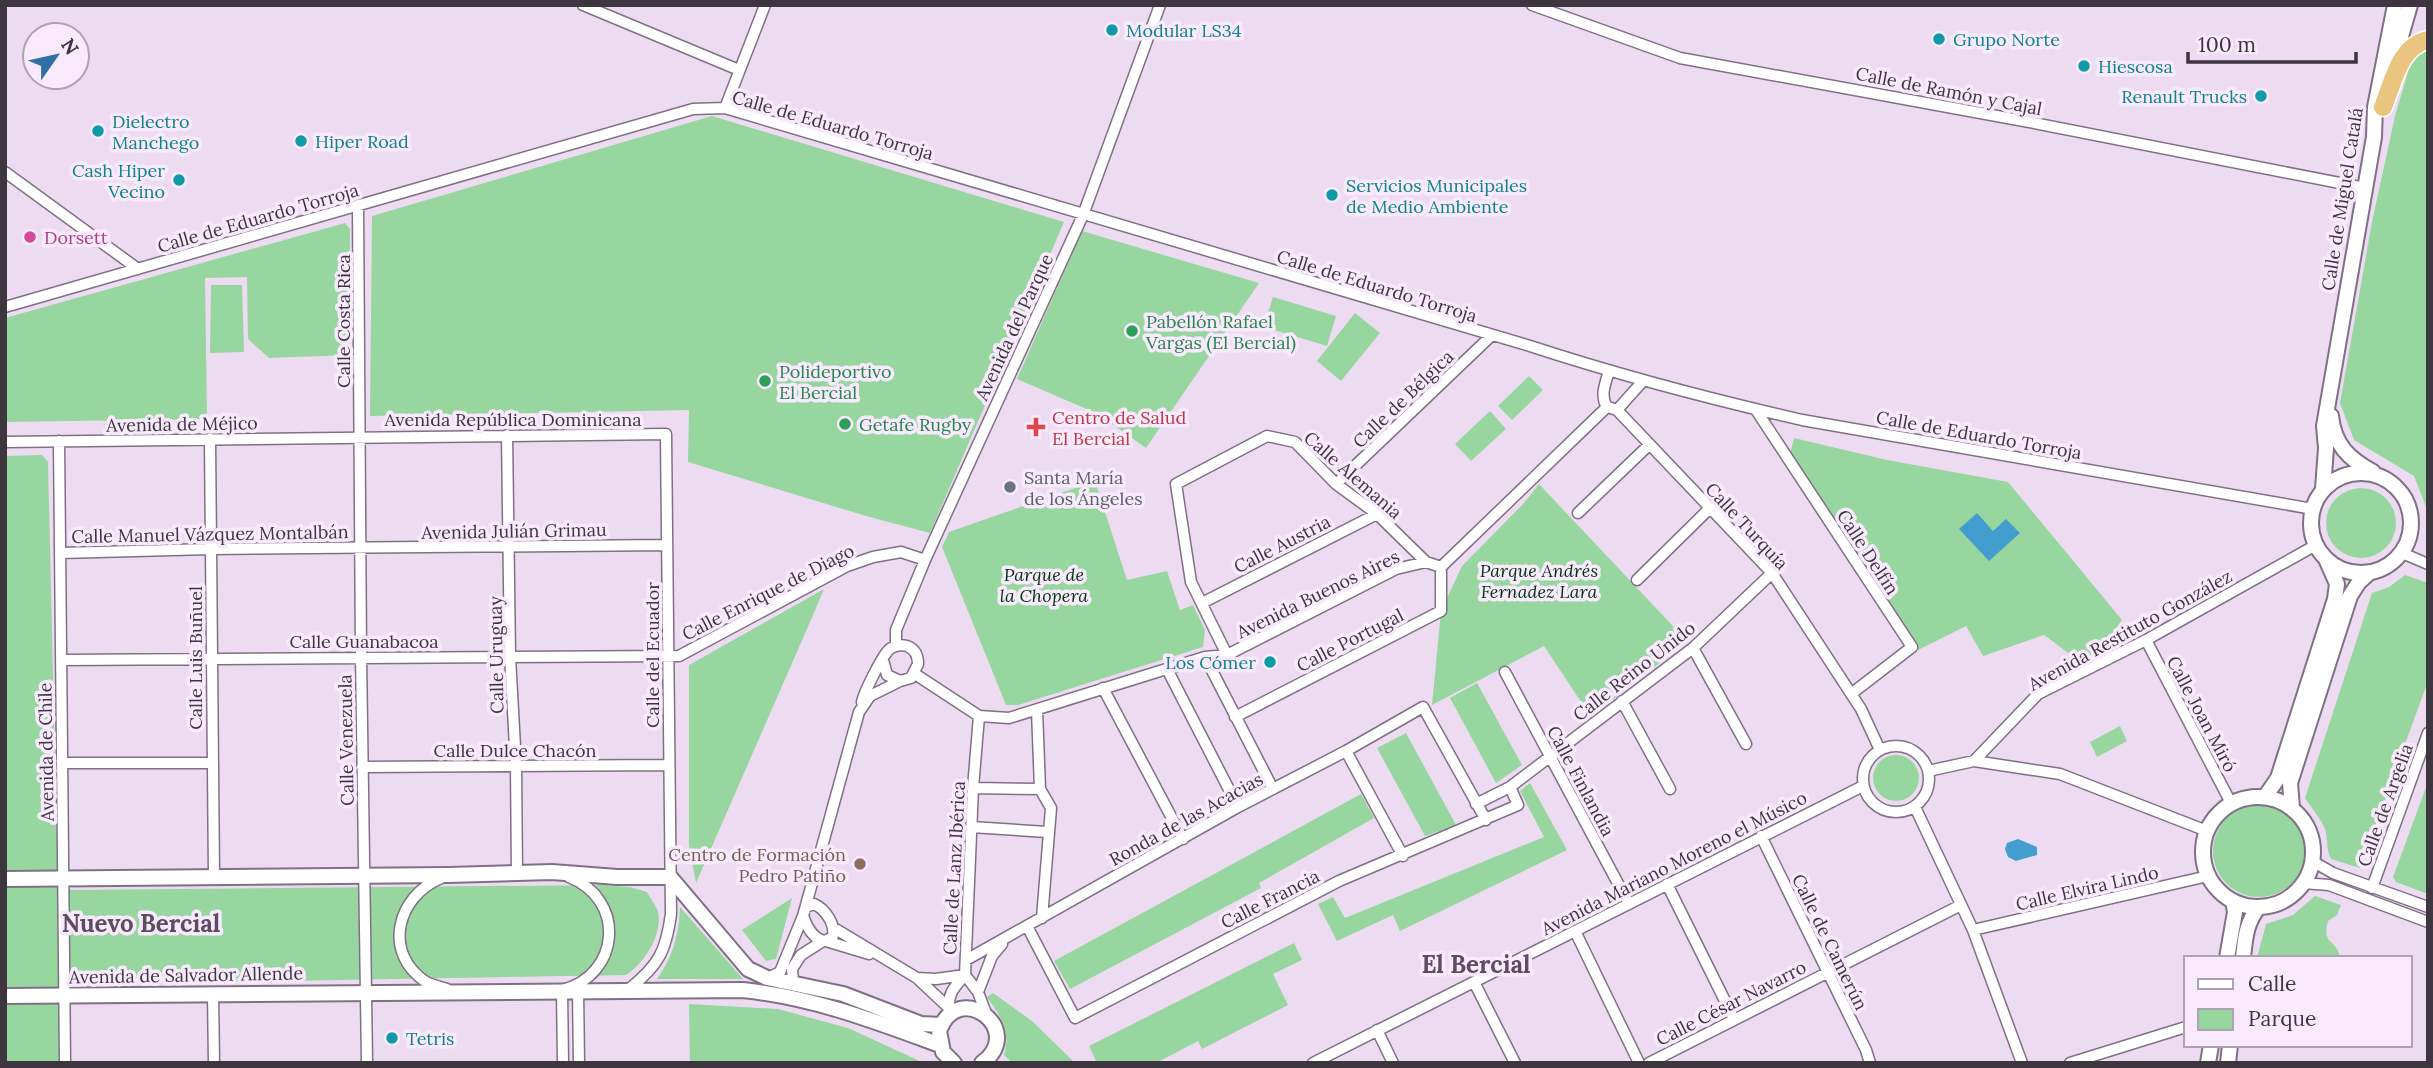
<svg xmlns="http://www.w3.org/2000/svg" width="2433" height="1068" viewBox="0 0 2433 1068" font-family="Lora,serif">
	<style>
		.green { fill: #97d79f }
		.water { fill: #439ecf }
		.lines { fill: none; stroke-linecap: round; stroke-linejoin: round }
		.street-casing { stroke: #807085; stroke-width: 13 }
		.secondary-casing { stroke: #807085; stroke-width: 18 }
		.highway-casing { stroke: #fff; stroke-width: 21 }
		.street { stroke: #fff; stroke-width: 10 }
		.secondary { stroke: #fff; stroke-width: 14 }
		.highway { stroke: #e9c57f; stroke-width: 18 }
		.culture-dot { fill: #0f9aa8; stroke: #f8eafc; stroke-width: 2.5 }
		.hotel-dot { fill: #d1479c; stroke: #f8eafc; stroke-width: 2.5 }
		.leisure-dot { fill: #2e9e5b; stroke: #f8eafc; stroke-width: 2.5 }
		.health-dot { fill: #e0444e; stroke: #f8eafc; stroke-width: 2.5 }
		.worship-dot { fill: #6b7280; stroke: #f8eafc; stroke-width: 2.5 }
		.education-dot { fill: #8d6e63; stroke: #f8eafc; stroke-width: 2.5 }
		.labels { text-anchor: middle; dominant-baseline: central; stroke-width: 7; stroke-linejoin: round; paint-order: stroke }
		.culture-label { font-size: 18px; fill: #0d838f; stroke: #f8eafc; text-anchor: start }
		.street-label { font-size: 18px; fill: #3d363f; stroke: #f8eafc }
		.hotel-label { font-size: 18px; fill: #b23c85; stroke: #f8eafc; text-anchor: start }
		.leisure-label { font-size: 18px; fill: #27864d; stroke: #f8eafc; text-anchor: start }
		.health-label { font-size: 18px; fill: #be3a42; stroke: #f8eafc; text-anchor: start }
		.worship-label { font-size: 18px; fill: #5b616d; stroke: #f8eafc; text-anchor: start }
		.park-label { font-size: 18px; font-style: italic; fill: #00350e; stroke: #f8eafc }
		.education-label { font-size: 18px; fill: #785e54; stroke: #f8eafc; text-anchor: end }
		.district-label { font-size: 24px; font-weight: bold; fill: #5c4d60; stroke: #f8eafc }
	</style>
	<rect width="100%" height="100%" fill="#eddbf2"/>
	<path class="green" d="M2428 50V512L2414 476 2354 440 2340 403 2372 222 2395 116 2410 65 2418 53Z
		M712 116 1064 222 930 533 866 516 688 462 689 410 370 416 372 216Z
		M345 223 350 229 349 355 269 358 248 339 247 277 205 278 207 419 5 422V318Z
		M1082 231 1259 283 1146 448 1098 414 1017 379Z
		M211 285H242L244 352 210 353Z
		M1273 297 1336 316 1327 346 1264 327Z
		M1355 313 1380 333 1341 381 1317 361Z
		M1529 376 1543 390 1512 420 1498 406Z
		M1490 411 1506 429 1471 461 1455 444Z
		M1794 438 1887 460 2008 482 2122 620 2101 649 2079 661 2044 635 1983 656 1966 626 1918 650 1790 454Z
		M42 455 48 462 58 888 75 890 602 885 630 887 647 892C650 898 656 905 658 912 663 934 644 964 626 975L60 985V1063H5V456Z
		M1095 481 1127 580 1167 571 1180 610 1193 605 1205 630 1203 647 1018 705H1006L942 547 949 532Z
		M1539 484 1687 641 1591 717 1544 646 1432 705 1441 611 1462 566 1525 502Z
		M2326 523a35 35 0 1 1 70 0a35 35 0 1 1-70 0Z
		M2405 575 2428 583V681L2360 868 2331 859C2326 850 2328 839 2325 829 2320 817 2312 809 2305 798L2372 593 2389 587Z
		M824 589 810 622 696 883 689 845V665Z
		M1477 683 1522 765 1496 783 1450 698Z
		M2120 726 2127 741 2097 757 2090 742Z
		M1406 733 1456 825 1425 836 1377 748Z
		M1873 778a23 23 0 1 1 46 0a23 23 0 1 1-46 0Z
		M2428 782V894L2396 882 2393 877Z
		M1530 783 1567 850 1400 931 1393 915 1337 941 1318 904 1333 897 1345 918 1544 837 1520 791Z
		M1361 794 1374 818 1259 883 1261 888 1070 989 1054 961Z
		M2213 851a46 46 0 1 1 92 0a46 46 0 1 1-92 0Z
		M2315 896 2341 905 2337 915 2328 921C2321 946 2337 938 2340 958H2257L2266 924 2293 915Z
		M792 898 776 959 766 961 742 930Z
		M680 907 743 979H657C673 956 679 935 680 907Z
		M1294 943 1302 960 1273 974 1288 1005 1202 1049 1198 1041 1156 1063H1097L1089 1046Z
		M993 993 1032 1021 1075 1063H1012L1004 1055C1011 1031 1001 1017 987 997Z
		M689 1004 778 1009 848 1028 924 1063H690Z"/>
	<path class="water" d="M1977 513 1993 531 2006 519 2020 533 1989 561 1959 529Z
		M2018 839 2037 847V855L2016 861 2008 857 2005 849 2007 843Z"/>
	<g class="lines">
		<g class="street-casing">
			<path id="street" d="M583 5 739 70
				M1532 5 1680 58 2024 121 2365 188
				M725 108 765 5
				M5 172 138 269
				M358 205 361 656 367 1063
				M5 307 693 109 725 108 1530 346C1619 375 1710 399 1802 420L2313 509
				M1607 407C1600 396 1605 384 1609 371
				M1611 408 1617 410 1643 381
				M1617 410 1772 573 1861 709 1880 750
				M1756 410 1912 647 1851 694
				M507 435 510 656 516 765 517 873
				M210 439 214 877
				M59 441 65 1063
				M5 442 666 434 671 914C666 951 659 965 629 989
				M1336 484 1491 336
				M1578 513 1649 445
				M60 553 210 549 667 545
				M2402 553 2428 564
				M1637 580 1710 508
				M1202 603 1377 514
				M2146 640 2231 803
				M896 646V630L925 560 1083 215 1160 5
				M1693 648 1746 744
				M1227 655 1191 582 1176 484 1267 436 1295 442 1336 484 1377 514 1426 562
				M1205 657 1273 789
				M61 660 679 656 847 566 873 557 901 552 925 560
				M1167 669 1238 807
				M1505 672 1629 904
				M915 674 979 716 1009 718 1205 657 1227 655 1396 569 1426 562 1441 567 1607 407
				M1103 688 1183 839
				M1622 701 1670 789
				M862 702C864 692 881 659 887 652 891 646 900 644 907 646 915 649 918 656 918 664L911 678 900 681 887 675 883 660
				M1037 710 1040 789 1051 808 1042 918
				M1235 717 1441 611V567
				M1863 779a33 33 0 1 1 66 0a33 33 0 1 1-66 0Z
				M1346 751 1403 856
				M1974 761 2038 694 2146 640 2316 545
				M62 763H212
				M362 767 668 765
				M1928 771 1974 761 2060 774 2207 831
				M973 788 1040 789
				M1476 804 1510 787 1693 648 1772 573
				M1915 807 1973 930 2022 1063
				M971 827 1047 832
				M1761 836 1866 1050 1870 1063
				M2312 861 2333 873 2428 907
				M441 878C397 896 382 953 426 982 432 985 440 987 447 989
				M2303 883 2329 885 2428 922
				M1667 884 1734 1019
				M2372 888 2428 733
				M803 916C807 927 813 940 826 941L833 936C835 923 825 909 814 904L806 907
				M1027 926 1075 1018 1339 881 1518 805 1510 787
				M834 928 917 978 949 1008
				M1973 930 2208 876
				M1575 931 1639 1063
				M826 941 869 954
				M966 960 1238 807 1346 751 1423 707 1486 820
				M965 975 978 992 987 1016
				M768 978 780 972 803 916 859 712 870 696 900 681
				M917 978 936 979 965 975
				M793 982 792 969 801 955 823 941
				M1474 982 1515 1063
				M578 990 579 1063
				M978 992 992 956 1002 944
				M213 994 214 1063
				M950 1014C946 996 953 988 965 975L973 788 979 716
				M1377 1030 1393 1063
				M563 1063 562 990C621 975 626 899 569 877
				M1313 1063 1863 786
				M1649 1063 1961 905
				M2070 1063 2186 1027"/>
		</g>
		<g class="secondary-casing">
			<path id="secondary" d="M2391 71 2410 5
				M2331 416C2334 445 2349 459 2373 472
				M2311 523a50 50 0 1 1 100 0a50 50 0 1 1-100 0Z
				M2323 489 2326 448 2324 426 2374 137 2375 107 2395 5
				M2265 797 2278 778 2335 599 2337 584 2326 559
				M2203 852a55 55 0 1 1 110 0a55 55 0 1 1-110 0Z
				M2292 808 2290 783 2350 596 2359 582 2370 572
				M5 879 448 875 552 872 617 877H670L748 969 767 978 843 994 921 1024 942 1025
				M2227 958 2235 912 2233 901
				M2243 958C2245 939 2246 922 2259 907
				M5 996 743 990C815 998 872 1020 940 1045
				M954 1063 943 1052 939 1031C958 978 1027 1030 982 1063
				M2208 1063 2211 1045
				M2228 1063 2230 1045"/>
		</g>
		<g class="highway-casing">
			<path id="highway" d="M2383 107C2393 83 2399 46 2428 40"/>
		</g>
		<use href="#street" class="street"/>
		<use href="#secondary" class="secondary"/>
		<use href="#highway" class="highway"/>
	</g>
	<g class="culture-dot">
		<circle cx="1112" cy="30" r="7"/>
		<circle cx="1939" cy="39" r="7"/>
		<circle cx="2084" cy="66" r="7"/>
		<circle cx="2261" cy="96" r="7"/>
		<circle cx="98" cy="131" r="7"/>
		<circle cx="301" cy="141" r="7"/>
		<circle cx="179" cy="180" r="7"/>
		<circle cx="1332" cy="195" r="7"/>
		<circle cx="1270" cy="662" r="7"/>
		<circle cx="392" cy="1038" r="7"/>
	</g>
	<circle class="hotel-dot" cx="30" cy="237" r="7"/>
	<g class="leisure-dot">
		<circle cx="1132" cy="331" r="7"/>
		<circle cx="765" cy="381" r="7"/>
		<circle cx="845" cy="424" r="7"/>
	</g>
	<path class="health-dot" d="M1032.5 416.5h7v7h7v7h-7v7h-7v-7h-7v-7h7z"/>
	<circle class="worship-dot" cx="1010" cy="487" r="7"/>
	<circle class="education-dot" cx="860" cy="864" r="7"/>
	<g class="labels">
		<g class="culture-label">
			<text x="1126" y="30">Modular LS34</text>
			<text x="1953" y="39">Grupo Norte</text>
			<text x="2098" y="66">Hiescosa</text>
			<text x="2247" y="96" text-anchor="end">Renault Trucks</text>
			<text x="112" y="121">Dielectro<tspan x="112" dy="21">Manchego</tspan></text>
			<text x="315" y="141">Hiper Road</text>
			<text x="165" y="170" text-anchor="end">Cash Hiper<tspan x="165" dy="21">Vecino</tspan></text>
			<text x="1346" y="185">Servicios Municipales<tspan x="1346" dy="21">de Medio Ambiente</tspan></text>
			<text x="1256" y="662" text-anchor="end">Los Cómer</text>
			<text x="406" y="1038">Tetris</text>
		</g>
		<g class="street-label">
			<text transform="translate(1949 91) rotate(11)">Calle de Ramón y Cajal</text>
			<text transform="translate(833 125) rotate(16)">Calle de Eduardo Torroja</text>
			<text transform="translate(2342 199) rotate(-81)">Calle de Miguel Catalá</text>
			<text transform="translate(258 218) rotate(-16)">Calle de Eduardo Torroja</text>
			<text transform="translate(1377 286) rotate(17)">Calle de Eduardo Torroja</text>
			<text transform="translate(343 321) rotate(-90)">Calle Costa Rica</text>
			<text transform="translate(1014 327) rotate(-65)">Avenida del Parque</text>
			<text transform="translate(1403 399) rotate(-44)">Calle de Bélgica</text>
			<text x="513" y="419">Avenida República Dominicana</text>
			<text transform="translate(182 424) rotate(-1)">Avenida de Méjico</text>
			<text transform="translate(1979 435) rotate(10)">Calle de Eduardo Torroja</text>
			<text transform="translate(1353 475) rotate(41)">Calle Alemania</text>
			<text transform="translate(1747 526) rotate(47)">Calle Turquía</text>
			<text transform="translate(514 531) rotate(-1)">Avenida Julián Grimau</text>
			<text transform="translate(210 534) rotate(-1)">Calle Manuel Vázquez Montalbán</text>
			<text transform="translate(1282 544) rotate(-27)">Calle Austria</text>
			<text transform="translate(1868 552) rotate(57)">Calle Delfín</text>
			<text transform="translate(768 592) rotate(-27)">Calle Enrique de Diago</text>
			<text transform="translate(1318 594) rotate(-26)">Avenida Buenos Aires</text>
			<text transform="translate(2130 630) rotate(-29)">Avenida Restituto González</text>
			<text transform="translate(1350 640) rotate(-27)">Calle Portugal</text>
			<text x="364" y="641">Calle Guanabacoa</text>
			<text transform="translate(496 655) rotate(-91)">Calle Uruguay</text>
			<text transform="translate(652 655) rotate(-90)">Calle del Ecuador</text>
			<text transform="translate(195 658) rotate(-90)">Calle Luis Buñuel</text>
			<text transform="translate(1634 671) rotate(-38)">Calle Reino Unido</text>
			<text transform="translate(2202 714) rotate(62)">Calle Joan Miró</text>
			<text transform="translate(346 740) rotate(-91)">Calle Venezuela</text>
			<text x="515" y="750">Calle Dulce Chacón</text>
			<text transform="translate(46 752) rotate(-91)">Avenida de Chile</text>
			<text transform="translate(1581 781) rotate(62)">Calle Finlandia</text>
			<text transform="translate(2385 805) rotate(-70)">Calle de Argelia</text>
			<text transform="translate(1186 819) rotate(-29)">Ronda de las Acacias</text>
			<text transform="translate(1674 863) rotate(-27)">Avenida Mariano Moreno el Músico</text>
			<text transform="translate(954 868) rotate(-87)">Calle de Lanz Ibérica</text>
			<text transform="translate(2087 888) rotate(-13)">Calle Elvira Lindo</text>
			<text transform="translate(1270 899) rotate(-27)">Calle Francia</text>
			<text transform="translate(1830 942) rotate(64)">Calle de Camerún</text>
			<text transform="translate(186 975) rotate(-1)">Avenida de Salvador Allende</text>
			<text transform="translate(1731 1003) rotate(-27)">Calle César Navarro</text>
		</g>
		<g class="hotel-label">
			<text x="44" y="237">Dorsett</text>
		</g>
		<g class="leisure-label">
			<text x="1146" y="321">Pabellón Rafael<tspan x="1146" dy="21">Vargas (El Bercial)</tspan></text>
			<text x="779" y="371">Polideportivo<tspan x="779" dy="21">El Bercial</tspan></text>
			<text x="859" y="424">Getafe Rugby</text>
		</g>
		<g class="health-label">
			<text x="1052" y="417">Centro de Salud<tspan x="1052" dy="21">El Bercial</tspan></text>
		</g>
		<g class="worship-label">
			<text x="1024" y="477">Santa María<tspan x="1024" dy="21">de los Ángeles</tspan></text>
		</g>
		<g class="park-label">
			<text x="1539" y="570">Parque Andrés<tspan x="1539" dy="21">Fernadez Lara</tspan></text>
			<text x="1044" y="574">Parque de<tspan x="1044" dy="21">la Chopera</tspan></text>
		</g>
		<g class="education-label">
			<text x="846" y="854">Centro de Formación<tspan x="846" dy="21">Pedro Patiño</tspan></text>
		</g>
		<g class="district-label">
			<text x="141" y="923">Nuevo Bercial</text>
			<text x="1476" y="964">El Bercial</text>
		</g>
	</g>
	<rect width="2433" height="1068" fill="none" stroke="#3d363f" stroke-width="14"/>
	<rect x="2184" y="956" width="228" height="91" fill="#f8eafc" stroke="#ada2b0" stroke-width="2"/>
	<rect x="2198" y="979" width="35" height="10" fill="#ffffff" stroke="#ada2b0" stroke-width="2"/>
	<text x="2248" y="991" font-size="21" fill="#3d363f">Calle</text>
	<rect x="2198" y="1009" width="35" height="21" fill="#97d79f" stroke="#ada2b0" stroke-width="2"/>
	<text x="2248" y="1026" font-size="21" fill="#3d363f">Parque</text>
	<g transform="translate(56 56) rotate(56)"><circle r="33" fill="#f8eafc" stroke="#ada2b0" stroke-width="2"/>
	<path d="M0-5L12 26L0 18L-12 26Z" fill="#2f70a6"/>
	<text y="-10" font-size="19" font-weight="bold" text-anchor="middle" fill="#3d363f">N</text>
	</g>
	<path d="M2188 52v10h168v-10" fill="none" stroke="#3d363f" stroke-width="3.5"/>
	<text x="2198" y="52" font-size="21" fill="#3d363f" stroke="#f8eafc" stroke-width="5" paint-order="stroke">100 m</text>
</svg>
